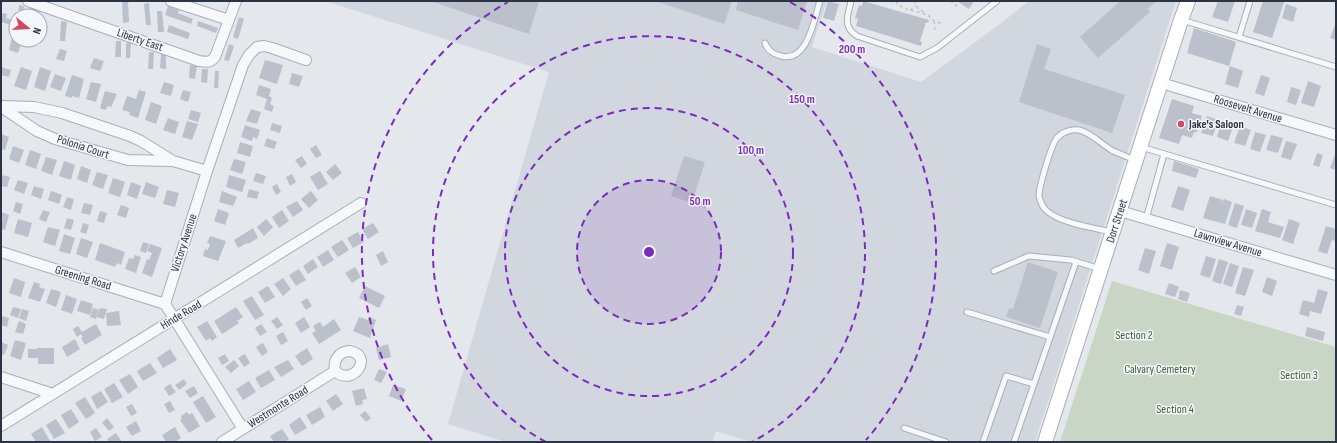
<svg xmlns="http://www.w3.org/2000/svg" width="1337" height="443" viewBox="0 0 1337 443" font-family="'Sofia Sans Condensed',sans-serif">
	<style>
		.built { fill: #d2d6de }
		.green { fill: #c9d6c5 }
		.building { fill: #bbc0ca }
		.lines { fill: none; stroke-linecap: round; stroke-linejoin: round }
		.service-casing { stroke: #a9aeb7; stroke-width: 7 }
		.minor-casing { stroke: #a9aeb7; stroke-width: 12 }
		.secondary-casing { stroke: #a9aeb7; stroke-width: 16 }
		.path { stroke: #c2c5cb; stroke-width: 1.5; stroke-dasharray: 3 3; stroke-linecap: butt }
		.service { stroke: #f7f8fa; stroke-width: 5 }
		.minor { stroke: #f7f8fa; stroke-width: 10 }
		.secondary { stroke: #fff; stroke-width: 14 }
		.ring { fill: none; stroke: #7b2cbf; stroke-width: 2; stroke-dasharray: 7 5 }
		.poi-dot { fill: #d1495b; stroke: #f4f6f9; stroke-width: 1.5 }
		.labels { text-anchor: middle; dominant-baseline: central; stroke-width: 3; stroke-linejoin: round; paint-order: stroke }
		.street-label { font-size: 12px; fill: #2b3445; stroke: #f4f6f9 }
		.poi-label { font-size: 12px; font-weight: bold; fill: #2b3445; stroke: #f4f6f9; text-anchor: start }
		.park-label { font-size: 12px; fill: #3f6138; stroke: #f4f6f9 }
		.centre { fill: #7b2cbf; stroke: #f4f6f9; stroke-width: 2 }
		.ring-label { font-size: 12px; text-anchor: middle; font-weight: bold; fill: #7b2cbf; stroke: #f4f6f9; stroke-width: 3; stroke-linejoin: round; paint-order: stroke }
	</style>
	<rect width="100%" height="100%" fill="#e4e7ec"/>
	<path class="built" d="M325 1H827L812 47 921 82 996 27 1029 1H1176L1035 442H750L716 431 712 442H506L448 424 549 72Z"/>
	<path class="green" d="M1112 281 1336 347V442H1060Z"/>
	<path class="building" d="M122 1H128L129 22 123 23Z
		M430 1H539L529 34Z
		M656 1H732L724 24Z
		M738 1H807L798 30 736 10Z
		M828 1 839 4 834 21 823 18Z
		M863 1 929 20 928 23 926 22 920 41 922 42 921 46 856 26 858 19 855 18 859 5 862 6Z
		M957 1H974L969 9Z
		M1120 1H1156L1148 9 1150 12 1098 58 1080 37Z
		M1218 1H1235L1228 22 1212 17Z
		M1263 1 1284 2 1272 38 1253 32Z
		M149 3 151 25H146L144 4Z
		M1286 4 1297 8 1293 22 1282 18Z
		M19 5 24 6 23 16H18Z
		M168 6 179 10 178 13 193 19 191 24 165 15Z
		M30 8H35L34 16H29Z
		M157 11H162L164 32H158Z
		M1 13 7 14 6 18 12 20 11 25 1 22Z
		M239 17 244 19 238 39 233 37Z
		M61 21 67 22 65 41H60Z
		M198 21 218 28 216 33 197 26Z
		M1336 22V40L1330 38Z
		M169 25 190 33 188 39 167 32Z
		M1194 28 1236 42 1229 66 1187 53Z
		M12 38 22 41 18 53 9 50Z
		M116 41H121V57H115Z
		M126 43H131L130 58H126Z
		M229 44 234 46 229 61 224 60Z
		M1037 44 1051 49 1044 69 1125 95 1112 133 1019 102Z
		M60 49 67 51 64 61 56 59Z
		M149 52H154L153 69H148Z
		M161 54H166V69L160 68Z
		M94 58 104 61 100 71 90 68Z
		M265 60 283 65 277 84 259 78Z
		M190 65 197 66 195 79 189 78Z
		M1230 66 1243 71 1238 88 1225 84Z
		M1 67 11 70 9 77 1 75Z
		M21 67 32 71 26 90 14 86Z
		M40 67 51 71 45 91 34 87Z
		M202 69H208L207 83 201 82Z
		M215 71H219L218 88H214Z
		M292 73 303 76 299 87 289 84Z
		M55 74 66 78 61 91 50 87Z
		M72 75 84 79 79 98 72 96V98L65 96Z
		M1261 75 1270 78 1264 96 1255 93Z
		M1308 81 1321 86 1314 107 1301 103Z
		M91 82 101 84 96 102 86 99Z
		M164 82 174 85 171 96 160 93Z
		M259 85 271 89 269 96 272 98 270 104 274 106 272 112 264 109 267 99 256 95Z
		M1291 87 1301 90 1296 105 1287 102Z
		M139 90 146 92 138 118 129 115 130 112 122 110 127 96 136 99Z
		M183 90 191 92 188 102 180 99Z
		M105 91 117 94 111 107 108 106 105 110 100 108Z
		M1172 99 1194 106 1192 113 1202 116 1197 132H1194L1192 138 1182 135 1179 144 1159 138Z
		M151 102 162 106 156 124 145 120Z
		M251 109 261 112 257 124 246 121Z
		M191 110 201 113 198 122 188 119Z
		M1207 116 1218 120 1213 136 1201 133Z
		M168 118 179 122 175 134 163 130Z
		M1222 120 1234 124 1228 141 1217 137Z
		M187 121 198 124 192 140 182 137Z
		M272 123 282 126 280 133 270 130Z
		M245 125 260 130 257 139 253 137 252 141 241 137Z
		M1240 126 1251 130 1245 146 1234 143Z
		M1255 132 1266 135 1260 152 1250 149Z
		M1 134 9 137 5 150 1 149Z
		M1271 135 1283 138 1278 153 1266 150Z
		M267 138 277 142 274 149 264 146Z
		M1286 141 1297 144 1291 160 1281 157Z
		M240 142 253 146 250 157 237 153Z
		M316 145 322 155 316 158 310 149Z
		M13 146 24 150 19 163 9 159Z
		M30 150 41 154 36 169 25 165Z
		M1336 152V170L1330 168Z
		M1317 153 1323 155 1319 167 1313 165Z
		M302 156 307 164 301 168 295 160Z
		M684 156 705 162 692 203 671 196Z
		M46 157 57 160 52 175 41 171Z
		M234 159 246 162 242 174 230 170Z
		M64 161 75 165 71 180 59 176Z
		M1174 161 1199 169 1196 178 1172 171Z
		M335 164 342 173 333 180 326 172Z
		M81 166 91 170 87 183 77 179Z
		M320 171 328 184 318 190 310 177Z
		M97 172 108 175 103 189 92 185Z
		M256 173 266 176 263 184 253 181Z
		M292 174 296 182 290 186 286 177Z
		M1 175 10 177 7 187 1 186Z
		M229 175 246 180 242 192 226 187Z
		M113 178 125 182 120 197 108 193Z
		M18 180 28 183 24 194 14 190Z
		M131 182 141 186 137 199 127 195Z
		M146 182 159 187 155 198 142 194Z
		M277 184 281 192 276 195 272 187Z
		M34 186 44 189 41 199 31 195Z
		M1178 186 1190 190 1183 211 1171 207Z
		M249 189 259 192 257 199 247 197Z
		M167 190 179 193 175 207 163 204Z
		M51 191 62 195 59 204 48 200Z
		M222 191 237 197 233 206 219 202Z
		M311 191 318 200 309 208 301 199Z
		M1210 196 1223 200 1221 206 1224 199 1232 202 1225 224 1203 218Z
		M67 197 74 199 71 210 63 207Z
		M297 201 303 210 293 217 286 207Z
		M16 202 23 204 20 214 13 211Z
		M84 203 93 205 90 215 81 213Z
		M1235 203 1244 206 1237 228 1228 225Z
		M121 205 129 208 126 218 117 215Z
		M218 209 229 213 225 225 214 221Z
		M1246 209 1257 213 1252 228 1241 225Z
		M1262 209 1271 212 1268 222 1284 227 1280 238 1255 231Z
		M43 210 50 212 46 222 39 219Z
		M282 210 289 221 279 228 272 217Z
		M100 211 107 213 104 223 97 221Z
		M1 212 9 215 5 230 1 229Z
		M67 218 74 220 71 230 64 228Z
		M18 219 32 223 28 237 14 233Z
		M266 219 273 227 264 236 257 227Z
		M1289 219 1300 223 1293 244 1282 240Z
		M83 223 89 225 86 234 80 232Z
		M373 223 379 232 368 239 362 229Z
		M1326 226 1336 229V241L1332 240 1327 254 1318 251Z
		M48 227 60 230 55 246 43 242Z
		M253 228 258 238 248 244 247 243 238 248 234 240Z
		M358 232 364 242 353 248 347 238Z
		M64 234 75 238 70 254 59 251Z
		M210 236 226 241 218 261 203 256 205 249 208 250 210 244 207 243Z
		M81 238 93 242 87 258 76 254Z
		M342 240 349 250 338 257 331 247Z
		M143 242 149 244 146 253 140 251Z
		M100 243 125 252 121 265 117 263 115 267 95 260Z
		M1167 243 1179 247 1172 270 1160 266Z
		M150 244 162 248 152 277 142 273 147 259 149 260 152 253 147 251Z
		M1145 248 1156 251 1149 274 1138 270Z
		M328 250 334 260 323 267 317 257Z
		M383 251 388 262 381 266 376 255Z
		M135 255 141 257 136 273 125 269 129 258 133 259Z
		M1206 256 1216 259 1210 278 1200 275Z
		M313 259 318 267 308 274 303 266Z
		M1219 259 1228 262 1221 284 1212 281Z
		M1028 262 1058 272 1040 328 1006 317 1009 308 1013 309Z
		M1230 263 1239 266 1232 287 1223 284Z
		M355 267 361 277 352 283 345 273Z
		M1243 267 1254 270 1245 296 1235 293Z
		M299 269 306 280 296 286 289 275Z
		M1267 277 1277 281 1272 296 1262 292Z
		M14 278 25 282 21 297 9 293Z
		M283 278 291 289 283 296 274 284Z
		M34 282 40 284 39 287 45 289 40 302 28 298Z
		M1169 283 1179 287 1175 297 1165 294Z
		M268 286 275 297 265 303 258 292Z
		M365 286 385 296 379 308 359 298Z
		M51 289 61 292 56 307 46 303Z
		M1318 289 1328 292 1321 314 1310 311 1309 317 1299 314 1303 300 1314 303Z
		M1180 290 1190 293 1187 302 1178 299Z
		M66 295 77 299 72 314 61 310Z
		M252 296 264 315 255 320 243 301Z
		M307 298 312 306 306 310 301 302Z
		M81 300 93 304 90 315 77 311Z
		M1237 305 1244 307 1241 316 1234 314Z
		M13 307 21 309 18 318 10 315Z
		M236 307 243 317 237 321 239 323 222 334 214 321Z
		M93 308 99 310 96 319 90 317Z
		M100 308 107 309 104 319 97 317Z
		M22 309 29 311 26 321 19 318Z
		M119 311 121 325 107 326 106 313Z
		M1 316 9 318 7 327 1 325Z
		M277 317 283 325 277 329 271 321Z
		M304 317 310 327 301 333 295 323Z
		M359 317 368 320 369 317 376 320 370 338 353 331Z
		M334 319 341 330 319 344 312 333 316 331 313 326 320 322 323 327Z
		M19 321 26 324 23 334 15 332Z
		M207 321 217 337 212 341 210 338 206 341 197 327Z
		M96 324 102 335 85 345 81 338 83 337 81 334 77 337 73 329 78 326 82 332Z
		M261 324 267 332 260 336 255 328Z
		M1307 327 1325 332 1323 341 1305 336Z
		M283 332 288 341 281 345 276 336Z
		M75 339 80 349 67 357 62 347Z
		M15 340 26 343 21 360 10 356Z
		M1 342 8 345 4 355 1 354Z
		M263 343 268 352 262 356 256 347Z
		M388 344 391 357 379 360 376 348Z
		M37 348H54V364H38V358H28V349H37Z
		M307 348 313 359 302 366 295 356Z
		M170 349 177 360 163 368 157 358Z
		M225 354 229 361 222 365 218 358Z
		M245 354 250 363 244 367 238 358Z
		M234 360 239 366 231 373 225 367Z
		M288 360 294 369 281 377 274 367Z
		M150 363 157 373 143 381 137 371Z
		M379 369 387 372 381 383 374 380Z
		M269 370 275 380 261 388 255 378Z
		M130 374 138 387 128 394 119 380Z
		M184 379 187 384 179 390 175 385Z
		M249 381 256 392 243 400 236 389Z
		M114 383 123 397 112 403 104 389Z
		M170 384 176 392 169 396 164 388Z
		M393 385 406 389 401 401 389 396Z
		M194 386 198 393 190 398 185 391Z
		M364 388 367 399 362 400 363 404 356 406 352 391Z
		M101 391 108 402 97 409 91 397Z
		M336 394 343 404 333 411 326 401Z
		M203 396 216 417 206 423 193 402Z
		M85 397 95 413 86 419 75 403Z
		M170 401 175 410 169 413 164 404Z
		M132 404 137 413 131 416 126 407Z
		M320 407 325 417 312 425 306 415Z
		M71 409 79 422 69 429 61 415Z
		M365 411 371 418 366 422 360 415Z
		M187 412 189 415 192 413 200 426 189 433 180 420 182 419 181 416Z
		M300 417 307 428 295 435 289 425Z
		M107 418 114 427 109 431 102 423Z
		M56 419 65 433 54 439 46 425Z
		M136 421 141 431 132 436 126 427Z
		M42 427 50 441 48 442H36L31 434Z
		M175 427 181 438 175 442H166L162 435Z
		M96 428 102 437 95 441 90 432Z
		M282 429 289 439 285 442H274L270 436Z
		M116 433 122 442H109L107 439Z"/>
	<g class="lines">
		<g class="service-casing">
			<path id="service" d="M851 1C848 16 842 26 857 36L920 57 937 48 997 1
				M1182 20 1336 67
				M1239 37 1250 1
				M765 43C768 51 773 54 781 56 808 63 814 19 820 1
				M1141 147 1336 205
				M1146 219 1164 154
				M1112 232C1094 228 1059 223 1046 210 1043 208 1040 200 1039 196 1039 187 1051 145 1057 138 1062 132 1071 129 1079 130 1092 133 1101 144 1113 151 1120 154 1128 157 1135 160
				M994 271 1029 256 1071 260 1100 269
				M967 312 1050 337
				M904 428 946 442
				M983 442 1006 376 1034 384
				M1014 442 1076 262"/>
		</g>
		<g class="minor-casing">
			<path id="minor" d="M28 1 199 61C206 62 210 63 215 57L236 1
				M171 1 229 20
				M1161 83 1336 135
				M1 106 34 107 62 113 130 136 141 141 173 161 207 171
				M1 107 37 131 55 139 128 160 173 161
				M1120 211 1336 275
				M1 252 165 304
				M349 351C375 355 353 388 335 371 333 361 338 352 349 351Z
				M1 377 53 394
				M1 426 361 203
				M243 429 165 304 207 171 243 65 249 55 257 47 264 46 272 48 306 60
				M222 442 335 371"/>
		</g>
		<g class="secondary-casing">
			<path id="secondary" d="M1045 442 1181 20 1188 1"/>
		</g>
		<path class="path" d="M891 1 897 4
			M896 1C903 12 918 10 927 15 930 16 932 20 934 21 937 23 941 23 944 23
			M914 1 918 8 926 14
			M950 1 960 8
			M910 10 916 6
			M934 21 935 30"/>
		<use href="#service" class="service"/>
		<use href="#minor" class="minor"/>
		<use href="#secondary" class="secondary"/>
	</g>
	<circle cx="649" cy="252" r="72" fill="#7b2cbf" fill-opacity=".12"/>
	<g class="ring">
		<circle cx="649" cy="252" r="72"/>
		<circle cx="649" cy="252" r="144"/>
		<path d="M546 442A216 216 0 1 1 752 442"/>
		<path d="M432 440A287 287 0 0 1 508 2M790 2A287 287 0 0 1 866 440"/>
	</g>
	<circle class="poi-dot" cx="1181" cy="124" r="4"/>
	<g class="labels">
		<g class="street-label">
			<text transform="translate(140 40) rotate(19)">Liberty East</text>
			<text transform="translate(1248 109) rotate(17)">Roosevelt Avenue</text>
			<text transform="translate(83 147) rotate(18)">Polonia Court</text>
			<text transform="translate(1117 221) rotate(-72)">Dorr Street</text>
			<text transform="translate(184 243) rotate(-72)">Victory Avenue</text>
			<text transform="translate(1228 243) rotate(17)">Lawnview Avenue</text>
			<text transform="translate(83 278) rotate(17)">Greening Road</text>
			<text transform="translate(181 315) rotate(-31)">Hinde Road</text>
			<text transform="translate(278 407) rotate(-32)">Westmonte Road</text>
		</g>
		<g class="poi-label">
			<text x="1189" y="124">Jake's Saloon</text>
		</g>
		<g class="park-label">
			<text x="1134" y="335">Section 2</text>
			<text x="1160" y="369">Calvary Cemetery</text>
			<text x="1299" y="375">Section 3</text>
			<text x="1175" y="409">Section 4</text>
		</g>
	</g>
	<circle cx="649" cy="252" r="6" class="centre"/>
	<g class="ring-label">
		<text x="852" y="53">200 m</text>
		<text x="802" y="103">150 m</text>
		<text x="751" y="154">100 m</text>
		<text x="700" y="205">50 m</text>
	</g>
	<rect width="1337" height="443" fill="none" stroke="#2b3445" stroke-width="4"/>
	<g transform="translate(28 28) rotate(108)"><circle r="19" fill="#f4f6f9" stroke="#a4a8b1"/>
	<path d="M0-3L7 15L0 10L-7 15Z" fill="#d1495b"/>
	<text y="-6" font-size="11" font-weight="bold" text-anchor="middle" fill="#2b3445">N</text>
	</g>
</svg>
